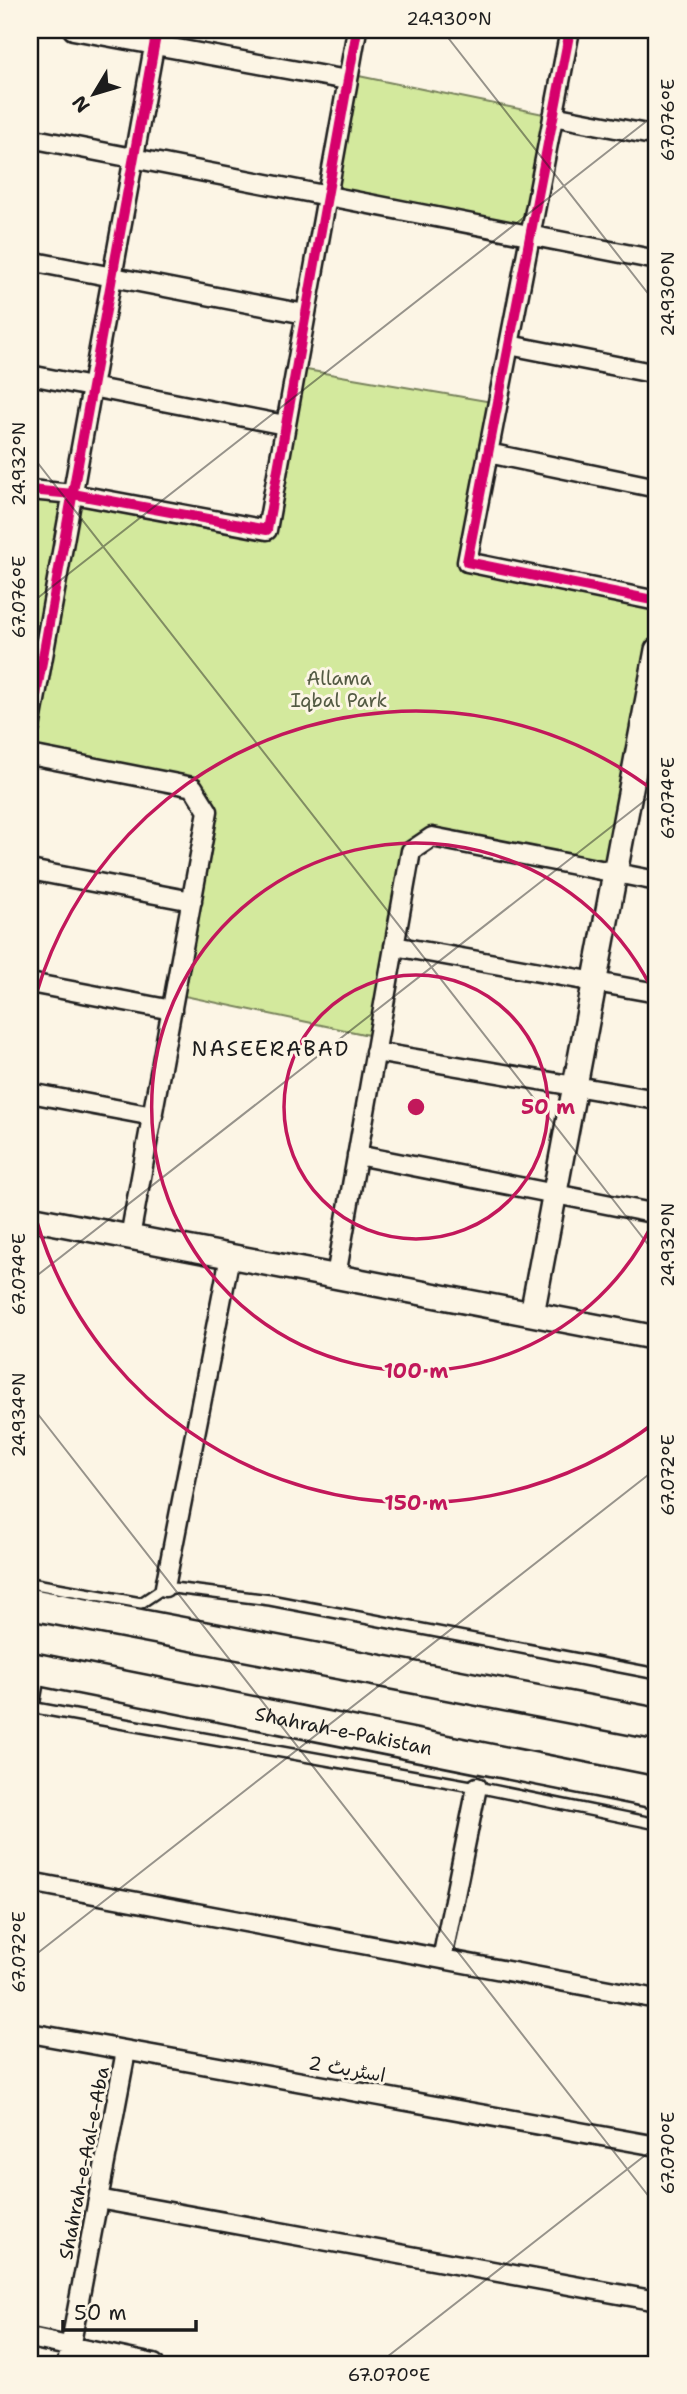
<svg xmlns="http://www.w3.org/2000/svg" width="687" height="2394" viewBox="0 0 687 2394" font-family="'Shantell Sans','Playpen Sans Arabic',sans-serif">
	<style>
		.green { fill: #d3e99d; stroke: #78825c; stroke-width: 2 }
		.lines { fill: none; stroke-linecap: round; stroke-linejoin: round }
		.service-casing { stroke: #1c1c1c; stroke-width: 14 }
		.minor-casing { stroke: #1c1c1c; stroke-width: 23 }
		.tertiary-casing { stroke: #1c1c1c; stroke-width: 28 }
		.trunk-casing { stroke: #1c1c1c; stroke-width: 35 }
		.service { stroke: #fcf5e5; stroke-width: 9 }
		.minor { stroke: #fcf5e5; stroke-width: 18 }
		.tertiary { stroke: #fcf5e5; stroke-width: 23 }
		.trunk { stroke: #fcf5e5; stroke-width: 30 }
		.cycleway-casing { stroke: #fcf5e5; stroke-width: 15 }
		.cycleway { stroke: #d6006c; stroke-width: 10 }
		.ticks { fill: none; stroke: #1c1c1c; stroke-width: 2; stroke-opacity: 0.45 }
		.ring { fill: none; stroke: #c2185b; stroke-width: 3.5 }
		.labels { text-anchor: middle; dominant-baseline: central; stroke-width: 6; stroke-linejoin: round; paint-order: stroke }
		.park-label { font-size: 19px; fill: #535a43; stroke: #fcf5e5 }
		.street-label { font-size: 19px; fill: #1c1c1c; stroke: #fcf5e5 }
		.neighbourhood-label { font-size: 21px; letter-spacing: 2px; fill: #1c1c1c; stroke: #fcf5e5 }
		.centre { fill: #c2185b; stroke: #fcf5e5; stroke-width: 3.5 }
		.ring-label { font-size: 21px; text-anchor: middle; font-weight: bold; fill: #c2185b; stroke: #fcf5e5; stroke-width: 6; stroke-linejoin: round; paint-order: stroke }
		.neatline { fill: none; stroke: #1c1c1c; stroke-width: 2.5 }
		.ticks-label { font-size: 18px; text-anchor: middle; fill: #1c1c1c }
	</style>
	<rect width="100%" height="100%" fill="#fcf5e5"/>
	<filter id="ink" filterUnits="userSpaceOnUse"><feTurbulence type="fractalNoise" baseFrequency=".0143" numOctaves="2"/><feDisplacementMap in="SourceGraphic" scale="14" xChannelSelector="R" yChannelSelector="G"/><feConvolveMatrix kernelMatrix="1 2 1 2 8 2 1 2 1" color-interpolation-filters="sRGB"/></filter>
	<g filter="url(#ink)">
		<path class="green" d="M349 74 553 116 530 235 325 195Z
			M295 368 498 403 468 562 657 601V649L615 873 418 844 378 1037 175 994 203 798 30 755V490L267 530Z"/>
		<g class="lines">
			<g class="service-casing">
				<path id="service" d="M30 1583 141 1603 165 1587 270 1600 657 1674
					M30 1707 477 1787 657 1824"/>
			</g>
			<g class="minor-casing">
				<path id="minor" d="M73 30 347 80
					M570 30 467 562 657 601
					M553 116 657 136
					M30 138 657 260
					M30 261 305 314
					M509 345 657 374
					M30 375 285 425
					M488 453 657 488
					M30 490 73 494 267 530 357 30
					M30 728 157 30
					M30 755 193 787 208 811 130 1237
					M30 870 192 901
					M394 946 657 993
					M30 983 172 1010
					M375 1052 657 1100
					M30 1093 153 1116
					M357 1155 657 1214
					M336 1276 411 851 432 837 657 881
					M165 1587 230 1256
					M30 1703 36 1669
					M30 1882 657 1999
					M442 1959 477 1787
					M30 2033 657 2146
					M98 2199 657 2301
					M30 2338 154 2364
					M67 2364 126 2051"/>
			</g>
			<g class="tertiary-casing">
				<path id="tertiary" d="M30 1218 657 1338
					M532 1314 657 650"/>
			</g>
			<g class="trunk-casing">
				<g id="trunk">
					<path d="M30 1604 657 1724"/>
					<path id="s1" d="M30 1668 657 1793"/>
				</g>
			</g>
			<use href="#service" class="service"/>
			<use href="#minor" class="minor"/>
			<use href="#tertiary" class="tertiary"/>
			<use href="#trunk" class="trunk"/>
			<g class="cycleway-casing">
				<path id="cycleway" d="M570 30 467 562 657 601
					M30 490 73 494 267 530 357 30
					M30 728 157 30"/>
			</g>
			<use href="#cycleway" class="cycleway"/>
		</g>
	</g>
	<path class="ticks" d="M442 30 657 305M30 453 657 1256M30 604 657 113M30 1281 657 791M30 1404 657 2207M30 1959 657 1468M30 2355 37 2364M378 2364 657 2146"/>
	<g class="ring">
		<circle cx="416" cy="1107" r="132"/>
		<path d="M657 1214A264 264 0 1 1 657 1000"/>
		<path d="M657 1421A396 396 0 0 1 30 1196M30 1018A396 396 0 0 1 657 793"/>
	</g>
	<g class="labels">
		<g class="park-label">
			<text x="339" y="678">Allama<tspan x="339" dy="22">Iqbal Park</tspan></text>
		</g>
		<g class="street-label">
			<text stroke="none"><textPath href="#s1" startOffset="320">Shahrah-e-Pakistan</textPath></text>
			<text transform="translate(347 2069) rotate(10)">اسٹریٹ 2</text>
			<text transform="translate(84 2163) rotate(-79)">Shahrah-e-Aal-e-Aba</text>
		</g>
		<g class="neighbourhood-label">
			<text x="271" y="1049">NASEERABAD</text>
		</g>
	</g>
	<circle cx="416" cy="1107" r="10" class="centre"/>
	<g class="ring-label">
		<text x="548" y="1114">50 m</text>
		<text x="416" y="1378">100 m</text>
		<text x="416" y="1510">150 m</text>
	</g>
	<rect width="687" height="2394" fill="none" stroke="#fcf5e5" stroke-width="77"/>
	<g transform="translate(94 94) rotate(232)" stroke="#fcf5e5" stroke-width="5" paint-order="stroke">
	<path d="M0-5L12 26L0 18L-12 26Z" fill="#1c1c1c"/>
	<text y="-10" font-size="19" font-weight="bold" text-anchor="middle" fill="#1c1c1c">N</text>
	</g>
	<path d="M63 2320v10h133v-10" fill="none" stroke="#1c1c1c" stroke-width="3.5"/>
	<text x="74" y="2320" font-size="21" fill="#1c1c1c" stroke="#fcf5e5" stroke-width="5" paint-order="stroke">50 m</text>
	<rect x="38" y="38" width="610" height="2318" class="neatline"/>
	<g class="ticks-label">
		<text x="449" y="25">24.930°N</text>
		<text transform="translate(668 120) rotate(-90)" y="6">67.076°E</text>
		<text transform="translate(668 294) rotate(-90)" y="6">24.930°N</text>
		<text transform="translate(19 464) rotate(-90)" y="6">24.932°N</text>
		<text transform="translate(19 597) rotate(-90)" y="6">67.076°E</text>
		<text transform="translate(668 798) rotate(-90)" y="6">67.074°E</text>
		<text transform="translate(668 1245) rotate(-90)" y="6">24.932°N</text>
		<text transform="translate(19 1274) rotate(-90)" y="6">67.074°E</text>
		<text transform="translate(19 1415) rotate(-90)" y="6">24.934°N</text>
		<text transform="translate(668 1475) rotate(-90)" y="6">67.072°E</text>
		<text transform="translate(19 1952) rotate(-90)" y="6">67.072°E</text>
		<text transform="translate(668 2153) rotate(-90)" y="6">67.070°E</text>
		<text x="389" y="2381">67.070°E</text>
	</g>
</svg>
